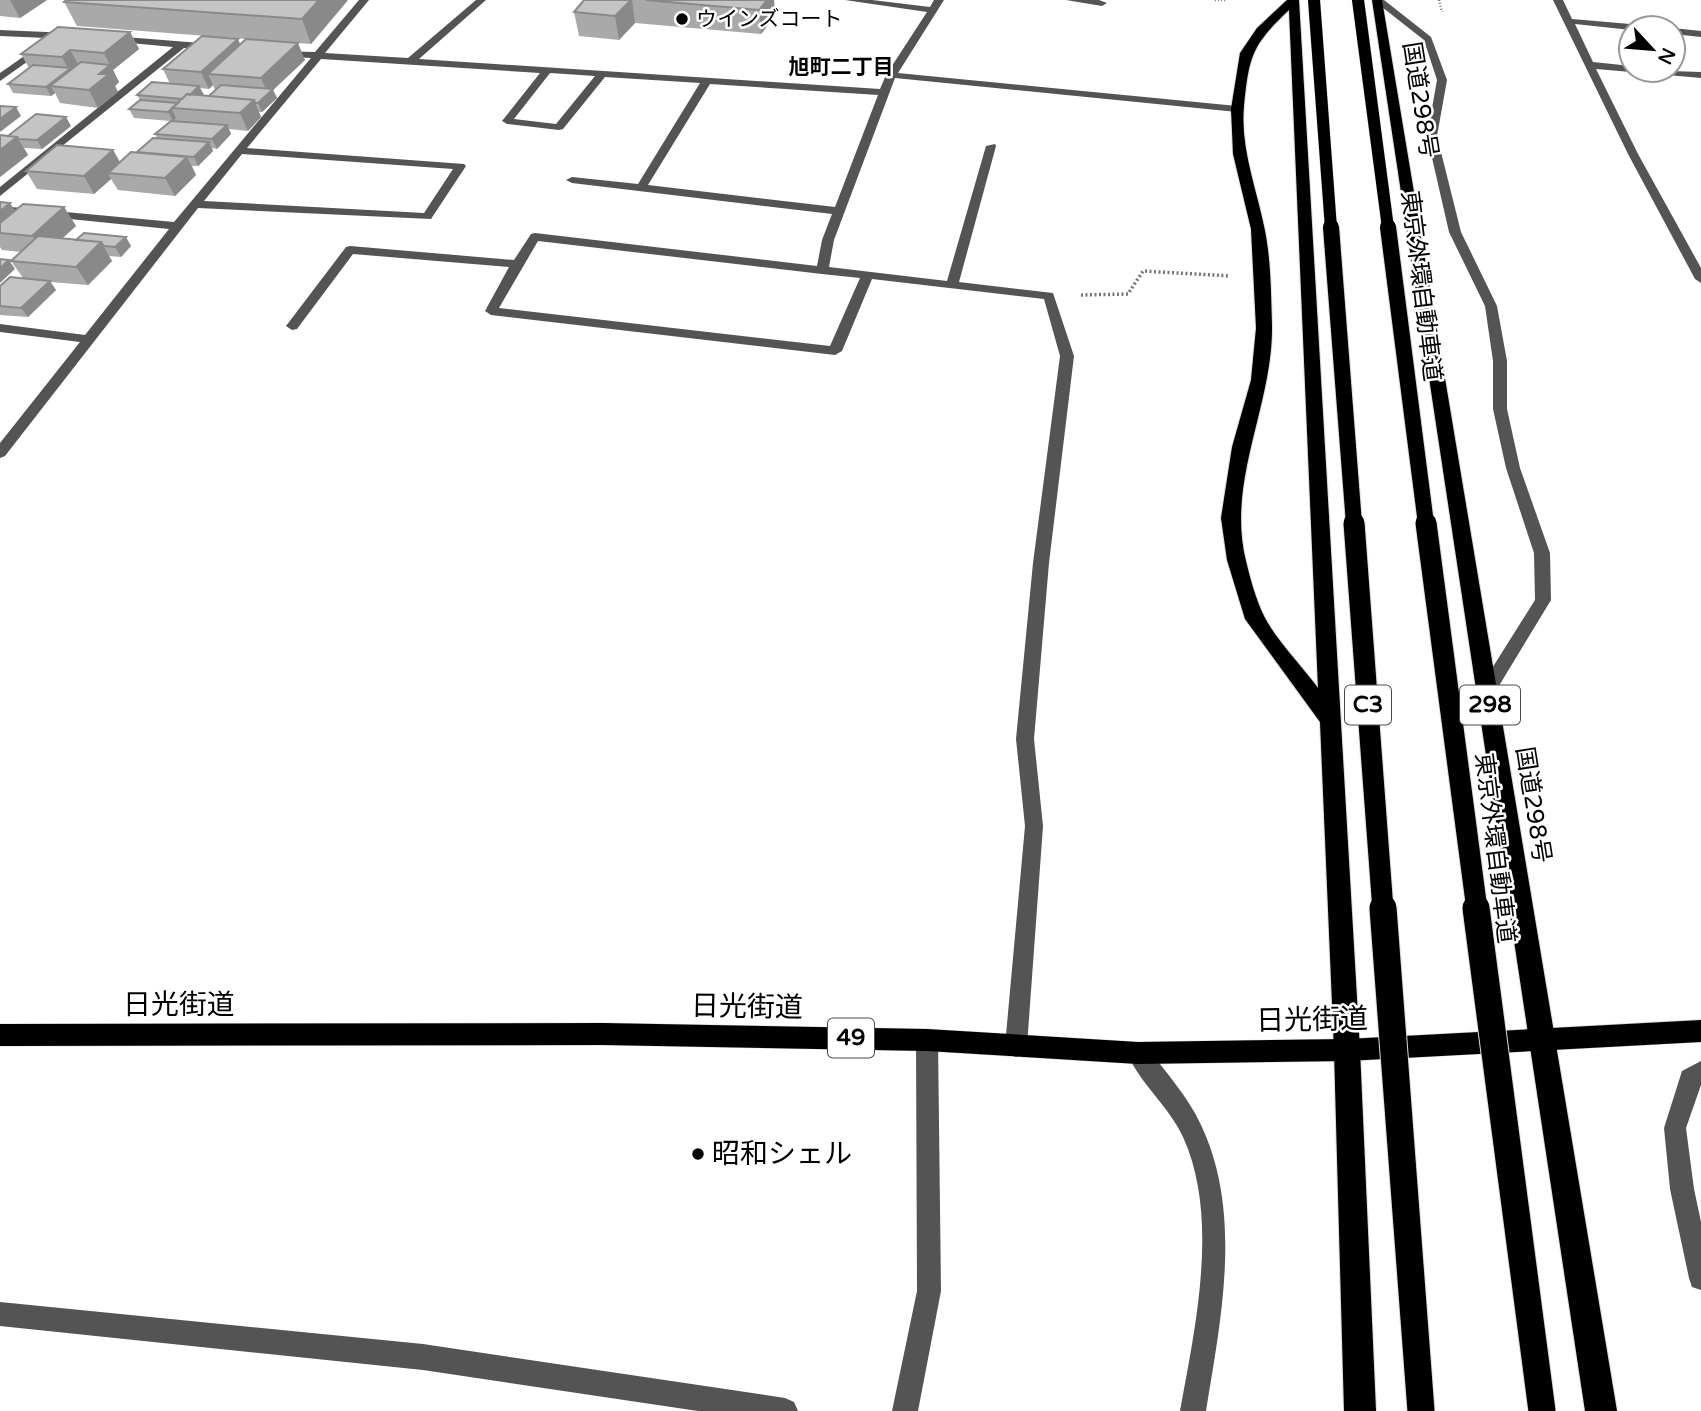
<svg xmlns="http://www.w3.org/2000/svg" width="1701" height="1411" viewBox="0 0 1701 1411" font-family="'Varela Round','Noto Sans JP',sans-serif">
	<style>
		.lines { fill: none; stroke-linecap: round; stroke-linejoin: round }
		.major-casing { stroke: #dbdbdb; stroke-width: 1 }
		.highway-casing { stroke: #dbdbdb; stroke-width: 2 }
		.path-far1 { stroke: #767676; stroke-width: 2.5; stroke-dasharray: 1 2; stroke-linecap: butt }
		.path { stroke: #767676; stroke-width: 3.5; stroke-dasharray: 2 2.5; stroke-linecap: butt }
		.minor { fill: #545454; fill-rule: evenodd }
		.major { fill: #000; fill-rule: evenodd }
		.highway { fill: #000; fill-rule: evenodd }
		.highway-bridge-far3-casing { stroke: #dbdbdb; stroke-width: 13; stroke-linecap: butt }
		.highway-bridge-far2-casing { stroke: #dbdbdb; stroke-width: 18; stroke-linecap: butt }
		.highway-bridge-far1-casing { stroke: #dbdbdb; stroke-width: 23; stroke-linecap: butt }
		.highway-bridge-casing { stroke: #dbdbdb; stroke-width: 29; stroke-linecap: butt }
		.highway-bridge-far3 { stroke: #000; stroke-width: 12 }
		.highway-bridge-far2 { stroke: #000; stroke-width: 16 }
		.highway-bridge-far1 { stroke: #000; stroke-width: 21 }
		.highway-bridge { stroke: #000; stroke-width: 27 }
		.wall { fill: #a9a9a9; fill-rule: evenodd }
		.shaded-wall { fill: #898989 }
		.building { fill: #c4c4c4; stroke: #898989; stroke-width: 2 }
		.poi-dot { fill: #000; stroke: #fff; stroke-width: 2.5 }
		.labels { text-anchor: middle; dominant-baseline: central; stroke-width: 5; stroke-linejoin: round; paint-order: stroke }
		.far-poi-label { font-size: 21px; fill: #000; stroke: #fff; text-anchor: start }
		.far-neighbourhood-label { font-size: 21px; font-weight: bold; fill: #000; stroke: #fff }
		.shield { fill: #fff; stroke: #4c4c4c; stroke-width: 2 }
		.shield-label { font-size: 23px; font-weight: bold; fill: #000 }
		.street-label { font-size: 24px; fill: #000; stroke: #fff }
		.near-street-label { font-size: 28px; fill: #000; stroke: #fff }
		.near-poi-label { font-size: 28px; fill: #000; stroke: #fff; text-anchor: start }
	</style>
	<rect width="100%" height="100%" fill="#fff"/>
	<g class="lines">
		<g class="major-casing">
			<path id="major" d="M1701 1020V1042L1347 1061 1138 1064 927 1051 603 1045 0 1046V1024L603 1023 927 1029 1138 1042 1347 1039Z"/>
		</g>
		<g class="highway-casing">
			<path id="highway" d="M1287 0H1299L1360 1050 1376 1411H1344L1334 1050 1320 722 1245 619 1227 560 1221 518 1232 447 1251 380 1256 328 1251 229 1233 154 1231 109 1240 53 1257 28ZM1289 10 1318 688C1302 666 1276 640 1264 616 1256 600 1250 578 1246 561 1226 481 1273 406 1272 326 1271 294 1271 257 1264 226 1256 187 1240 147 1244 106 1249 56 1252 45 1289 10Z
				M1372 0H1382L1617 1411H1585Z"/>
		</g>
		<path class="path-far1" d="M1215 0H1225
			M1439 0 1442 12"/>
		<path class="path" d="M1081 295 1128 294 1143 271 1230 276"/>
		<path class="minor" d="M359 0H369L325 53 408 58 476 0H486L419 59 880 89 886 75 927 12 845 0H872L930 7 934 0H944L898 73 1237 106 1242 109 1237 112 895 78 834 240 829 267 947 281 986 146 995 144 996 146 959 282 1053 293 1074 356 1049 563 1034 739 1043 826 1027 1046 1024 1054 1016 1057 1008 1054 1005 1046 1025 826 1016 739 1033 563 1060 356 1044 299 872 279 842 351 835 355 491 315 485 311 509 267 353 254 297 329 292 330 286 326 346 247 350 246 514 260 531 234 535 233 817 266 822 240 832 214 572 183 566 180 572 177 638 184 700 83 605 77 563 129 559 130 507 124 502 121 540 73 321 59 247 148 464 164 466 166 431 219 198 208 5 456 0 458V443L80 342 0 332V324L85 335 169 229 0 212V206L174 222 311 58 279 56 276 55V51L315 52ZM550 73 595 76 556 124 514 119ZM710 84 878 95 835 207 648 185ZM242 154 453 169 424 213 204 201ZM538 241 822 274 860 278 830 346 499 308Z
			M1066 0H1099L1107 3 1102 6Z
			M1373 0H1384L1431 37 1447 80 1437 136 1461 232 1497 306 1507 361V409L1520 468 1550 553 1551 600 1494 694H1482L1479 689 1535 600 1534 553 1506 468 1493 409V361L1485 306 1449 232 1427 136 1437 80 1424 40Z
			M1553 0H1563L1572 19 1642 25 1647 28 1631 30 1575 24 1593 62 1631 66V70H1635L1631 72 1596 69 1638 154 1701 268V283L1695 279 1628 154Z
			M1673 28 1701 31V37L1673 34Z
			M0 30 70 33 75 36 70 39 0 36Z
			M112 36 213 44 218 47 213 50 184 48 0 196V187L173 47 109 41 107 39Z
			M40 45 48 47 0 81V73Z
			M1640 70 1701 72V78L1645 73Z
			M927 1029 935 1032 938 1040 941 1291 918 1411H892L917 1291 916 1040 919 1032Z
			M1138 1042 1146 1045C1164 1071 1188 1096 1201 1125 1243 1214 1221 1318 1206 1411H1180C1195 1328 1220 1218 1183 1137 1169 1106 1140 1084 1127 1053L1130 1045Z
			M1701 1061V1085L1686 1128 1694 1189 1701 1222V1290L1692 1287 1689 1278 1670 1189 1664 1128 1682 1071Z
			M0 1302 423 1344 785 1398 794 1402 798 1411H698L423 1370 0 1326Z"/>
		<use href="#major" class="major"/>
		<use href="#highway" class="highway"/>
		<g class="highway-bridge-far3-casing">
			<path id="highway-bridge-far3" d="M1314 0 1331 228
				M1358 0 1388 228"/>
		</g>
		<g class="highway-bridge-far2-casing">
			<path id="highway-bridge-far2" d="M1331 227 1354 524
				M1388 227 1426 524"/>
		</g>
		<g class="highway-bridge-far1-casing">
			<path id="highway-bridge-far1" d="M1354 523 1383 910
				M1426 523 1477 910"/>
		</g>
		<g class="highway-bridge-casing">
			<path id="highway-bridge" d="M1383 908 1421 1411
				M1476 908 1542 1411"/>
		</g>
		<use href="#highway-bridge-far3" class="highway-bridge-far3"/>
		<use href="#highway-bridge-far2" class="highway-bridge-far2"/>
		<use href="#highway-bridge-far1" class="highway-bridge-far1"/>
		<use href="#highway-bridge" class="highway-bridge"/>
	</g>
	<path class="wall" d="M0 0H47L20 18 0 16Z
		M348 0 311 44 77 26 64 2Z
		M584 0H774L775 16 761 34 635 23 619 40 579 36 574 12Z
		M130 32 139 49 113 70 119 82 115 86 118 92 98 108 60 103 55 93 51 96 13 93 8 84 29 68 21 54Z
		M240 45 305 60 273 90 277 98 262 112H259L261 117 248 131 229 129 231 134 217 149 212 148 213 151 198 166H192L196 175 175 196 118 190 111 179 94 194 37 189 26 171 113 150 120 162 137 153 157 138 155 134 171 121 134 118 129 109 140 100 137 95 170 84 163 69ZM213 85 215 90 209 96H203L204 95 200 88 209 89Z
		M71 126 42 149 24 148 28 155 0 177V135L8 136Z
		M0 202 15 210 64 207 76 226 61 239 131 246 121 257 109 256 112 261 88 285 50 282 56 290 28 317 0 315V286L23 278 11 261 21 252 2 250 0 247Z"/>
	<path class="shaded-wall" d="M10 0H47L20 18Z
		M319 0H348L311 44 302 19Z
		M631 0H632L635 23 619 40 615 16Z
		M767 0H774L775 16 761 34 759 10Z
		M130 32 139 49 113 70 119 82 115 86 118 92 98 108 89 90 99 74 110 65 104 53Z
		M238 39 245 56 208 74 213 85 209 89 201 72Z
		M298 43 305 60 273 90 277 98 262 112 258 103 268 94 261 78Z
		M70 50 80 67 50 86 55 93 51 96 46 87 69 70 62 57Z
		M199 86 204 95 190 108 185 99Z
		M254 100 261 117 248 131 240 113Z
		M16 107 21 116 0 132V119Z
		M172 109 176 118 173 121 168 112Z
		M66 117 71 126 42 149 37 140Z
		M227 125 231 134 217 149 212 139Z
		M17 137 28 155 0 177V150Z
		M209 142 213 151 198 166 194 157Z
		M113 150 123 168 108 173 111 179 94 194 84 176Z
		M187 157 196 175 175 196 165 178Z
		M10 203 22 221 0 233V211Z
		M64 207 76 226 45 254 32 236Z
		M126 237 131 246 121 257 115 247Z
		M101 242 112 261 88 285 76 267Z
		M9 260 15 269 0 283V268Z
		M50 281 56 290 28 317 21 308Z"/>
	<path class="building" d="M66 0H319L302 19 64 2Z
		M584 0H631L615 16 574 12Z
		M646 0H767L759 10Z
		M58 27 130 32 104 53 70 50 62 57 21 54Z
		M202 36 238 39 201 72 163 69Z
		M246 39 298 43 261 78 208 74Z
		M81 62 110 65 99 74H109L89 90 50 86Z
		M33 65 71 68 46 87 8 84Z
		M152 82 199 86 190 95 187 94 182 99 137 95Z
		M221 85 273 89 258 103H255L254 100 209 96Z
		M187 94 254 100 240 113 172 108Z
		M140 100 178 103 168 112 129 109Z
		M0 106 16 107 0 119Z
		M36 114 66 117 37 140 18 139 17 137 8 136Z
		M171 121 227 125 212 139 155 134Z
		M0 135 17 137 0 150Z
		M153 138 209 142 194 157 137 152Z
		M57 145 113 150 84 176 26 171Z
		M131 152 187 157 165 178 108 173Z
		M0 202 10 203 0 211Z
		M23 204 64 207 32 236 0 233V223Z
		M84 233 126 237 115 247 104 246 101 242 76 240Z
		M38 236 101 242 76 267 11 261Z
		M0 259 9 260 0 268Z
		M10 277 50 281 21 308 0 306V286Z"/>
	<g class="poi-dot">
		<circle cx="682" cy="19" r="7"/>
		<circle cx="698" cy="1154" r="7"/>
	</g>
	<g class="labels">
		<g class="far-poi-label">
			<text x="696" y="19">ウインズコート</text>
		</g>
		<g class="far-neighbourhood-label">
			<text x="841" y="67">旭町二丁目</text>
		</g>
		<g class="shield">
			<rect x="1345" y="685.5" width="46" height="39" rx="5"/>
			<rect x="1460" y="685.5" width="60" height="39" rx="5"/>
			<rect x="828" y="1018.5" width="46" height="39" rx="5"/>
		</g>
		<g class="shield-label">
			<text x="1368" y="705">C3</text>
			<text x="1490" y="705">298</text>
			<text x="851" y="1038">49</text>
		</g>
		<g class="street-label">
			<text transform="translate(1420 100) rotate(81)">国道298号</text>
			<text transform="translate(1421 286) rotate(83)">東京外環自動車道</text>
			<text transform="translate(1533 805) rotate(81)">国道298号</text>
			<text transform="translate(1495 848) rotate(83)">東京外環自動車道</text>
		</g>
		<g class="near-street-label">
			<text x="179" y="1005">日光街道</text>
			<text transform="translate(747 1007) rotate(1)">日光街道</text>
			<text transform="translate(1312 1020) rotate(-1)">日光街道</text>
		</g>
		<g class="near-poi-label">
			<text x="712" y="1154">昭和シェル</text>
		</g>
	</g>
	<g transform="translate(1652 49) rotate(116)"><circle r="33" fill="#ffffff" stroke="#999999" stroke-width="2"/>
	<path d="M0-5L12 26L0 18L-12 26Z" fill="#000000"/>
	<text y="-10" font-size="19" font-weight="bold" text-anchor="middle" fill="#000000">N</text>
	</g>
</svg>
